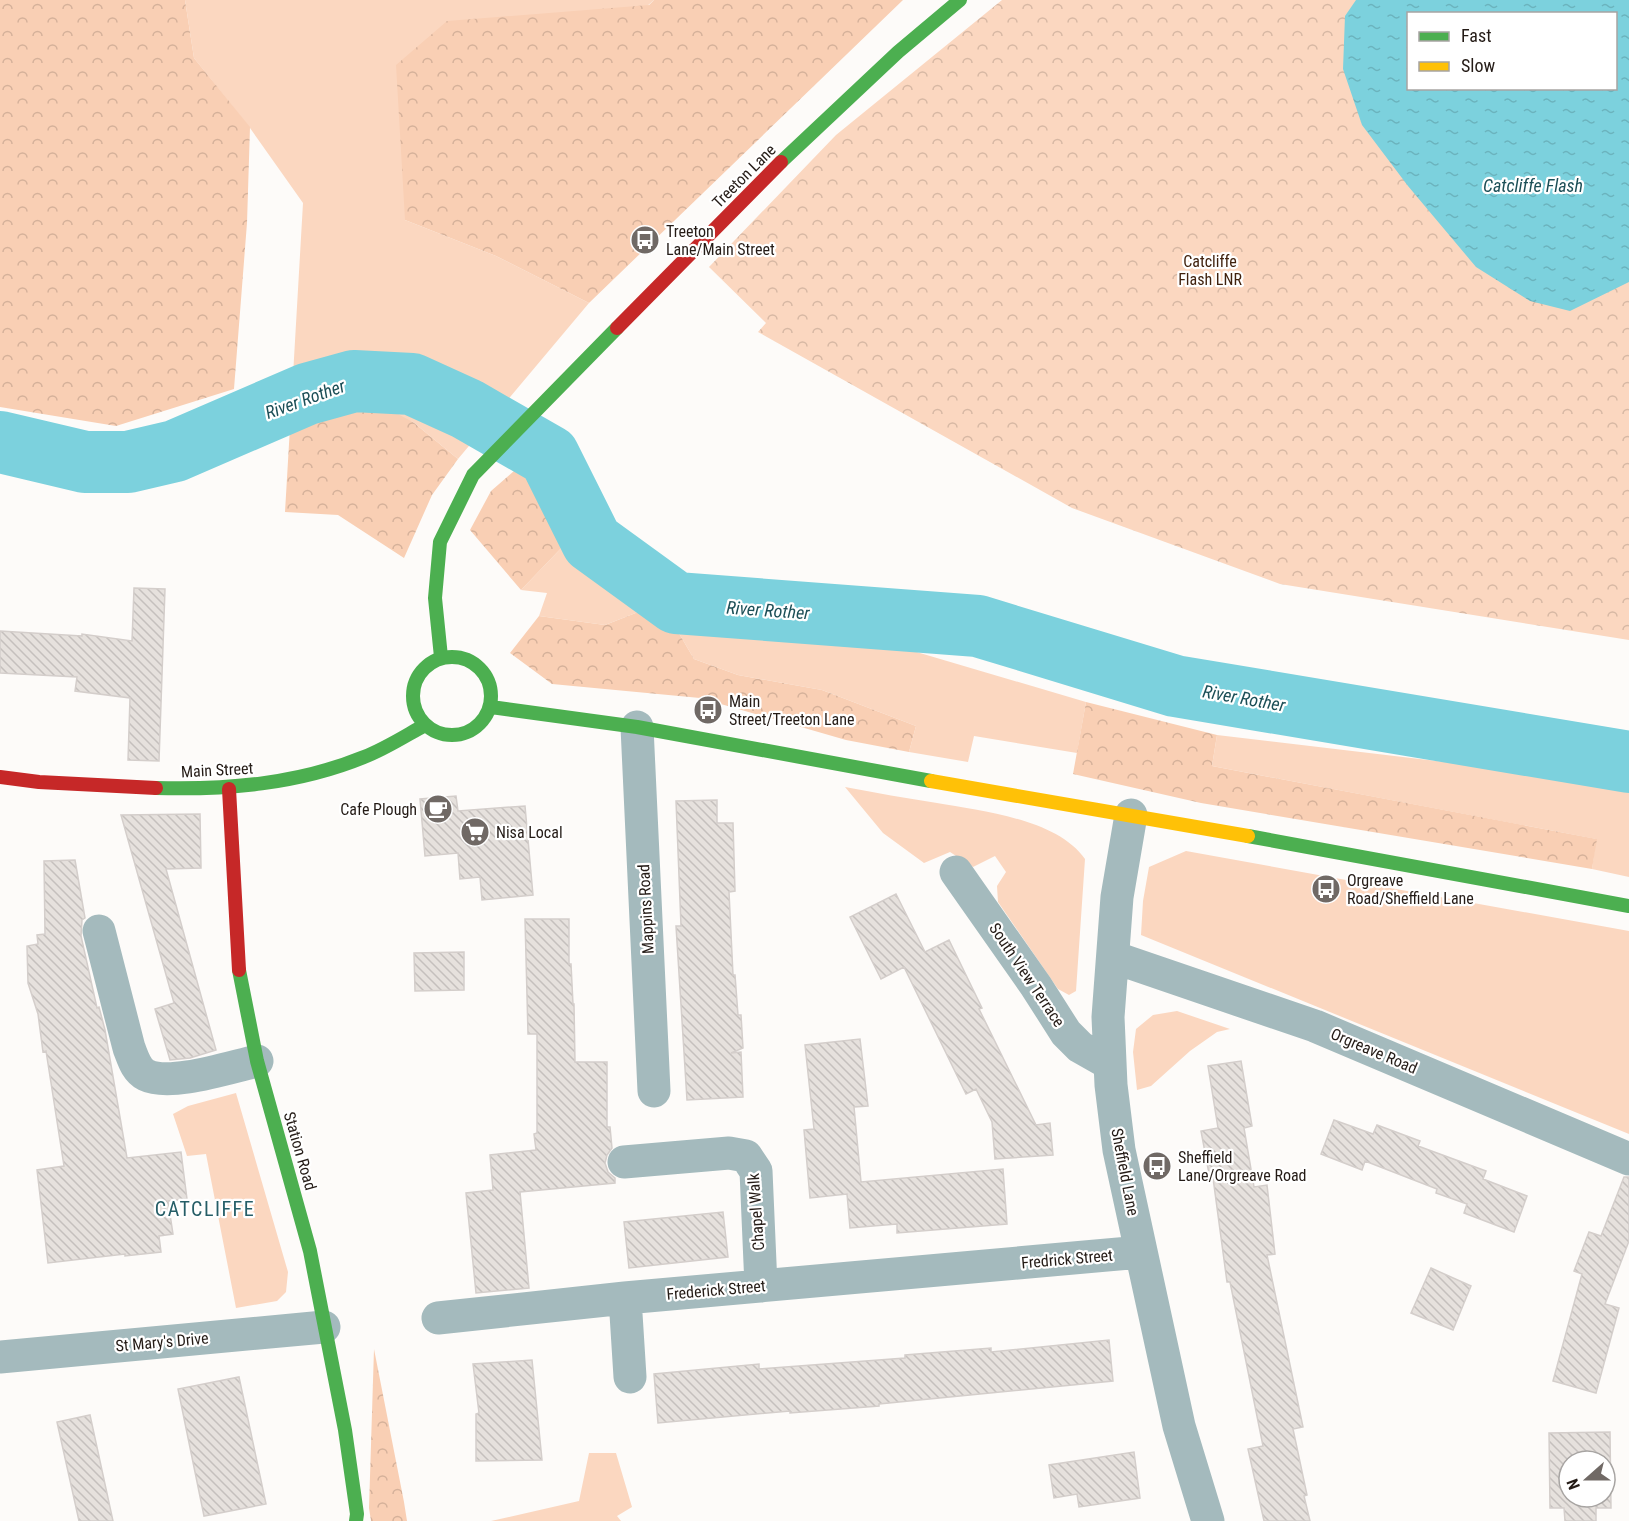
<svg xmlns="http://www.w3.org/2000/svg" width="1629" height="1521" viewBox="0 0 1629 1521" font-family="'Roboto Condensed',sans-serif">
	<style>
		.grass { fill: #fbd7c0 }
		.forest { fill: url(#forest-crowns) }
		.park { fill: url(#park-crowns); fill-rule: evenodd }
		.water { fill: url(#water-ripples); fill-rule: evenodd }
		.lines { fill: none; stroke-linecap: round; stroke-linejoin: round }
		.river { stroke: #7cd1dd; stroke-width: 62 }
		.building { fill: url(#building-back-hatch); stroke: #d4cecb; stroke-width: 1.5; fill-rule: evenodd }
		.street { stroke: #a4babd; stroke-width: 33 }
		.fast { stroke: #4caf50; stroke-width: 14 }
		.slow { stroke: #ffc107; stroke-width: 14 }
		.jam { stroke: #c62828; stroke-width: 14 }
		.labels { text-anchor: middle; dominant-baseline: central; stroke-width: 4.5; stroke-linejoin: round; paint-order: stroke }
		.street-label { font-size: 16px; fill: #241b16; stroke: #fff }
		.poi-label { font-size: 16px; fill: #241b16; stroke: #fff; text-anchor: start }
		.park-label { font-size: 16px; fill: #40220e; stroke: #fff }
		.water-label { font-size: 18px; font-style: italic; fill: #1c4f57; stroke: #fff }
		.quarter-label { font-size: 20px; letter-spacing: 1.5px; fill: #265e67; stroke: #fff }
	</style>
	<defs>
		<pattern id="forest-crowns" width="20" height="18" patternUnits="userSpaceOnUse" patternTransform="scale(1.5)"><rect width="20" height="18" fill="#f9cfb4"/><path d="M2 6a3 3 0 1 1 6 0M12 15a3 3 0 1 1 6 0" fill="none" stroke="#d5b19a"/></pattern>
		<pattern id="park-crowns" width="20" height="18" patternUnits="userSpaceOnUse" patternTransform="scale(1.5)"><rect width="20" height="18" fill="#fbd7c0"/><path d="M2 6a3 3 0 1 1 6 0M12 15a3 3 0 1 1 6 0" fill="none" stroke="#d7b8a4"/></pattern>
		<pattern id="water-ripples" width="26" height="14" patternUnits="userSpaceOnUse" patternTransform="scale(1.5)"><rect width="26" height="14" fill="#7cd1dd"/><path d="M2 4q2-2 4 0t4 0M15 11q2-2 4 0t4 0" fill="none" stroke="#6bb3bd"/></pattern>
		<pattern id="building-back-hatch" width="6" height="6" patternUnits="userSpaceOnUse" patternTransform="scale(1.5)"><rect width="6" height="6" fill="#e6e1dd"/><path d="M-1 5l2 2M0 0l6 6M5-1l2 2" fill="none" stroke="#c5c0bd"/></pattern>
	</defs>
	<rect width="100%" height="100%" fill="#fdfbf9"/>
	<path class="grass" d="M185 0H654L405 220 496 256 589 303 458 459 413 422 332 395 291 410 303 203 250 128 194 58Z
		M568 541 591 569 651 607 605 625 539 616 547 593 521 590Z
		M670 618 903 648 1086 702 1077 753 974 736 968 762 909 752 916 726 822 690 738 675 694 659Z
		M1217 735 1521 771 1629 789V877L1592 869 1596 839 1212 766Z
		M845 787C876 793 906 798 937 803 982 811 1057 819 1085 859L1076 991 1069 995 1058 989 998 902 997 886 1006 872 995 856 973 867 950 852 924 863 883 833Z
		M1186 851 1629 931V1134L1141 935 1143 901 1149 867Z
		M1177 1011 1230 1029 1217 1032 1190 1051 1151 1086 1137 1090 1133 1052 1136 1029 1153 1015Z
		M236 1093 288 1272 286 1292 277 1301 236 1308 206 1154 187 1156 173 1114 188 1106Z
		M589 1453H616L632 1507 617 1516 621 1521H491L579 1501Z"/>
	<path class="forest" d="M0 0H185L194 58 250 127 247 223 234 389 116 426 0 407Z
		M654 0H903L589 303 496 256 405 220 396 65 447 21 649 5Z
		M332 395 375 402 413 422 458 459 432 495 404 558 338 515 285 512 291 410Z
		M522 464 568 541 521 590 470 530 491 491Z
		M651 607 670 618 694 659 738 675 822 690 916 726 909 752 846 740 700 698 552 684 510 653 539 616 605 625Z
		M1086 702 1217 735 1212 766 1597 839 1592 869 1201 803 1073 774Z
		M374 1349 404 1502 407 1521H371L369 1508Z"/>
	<path class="park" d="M1002 0H1629V640L1280 584 1072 508 758 332 766 323 709 267 836 135ZM1408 14H1616V88H1408Z"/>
	<path class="water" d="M1356 0H1629V282L1570 311 1530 301 1476 267 1408 186 1362 125 1343 69 1345 16ZM1408 14H1616V88H1408Z"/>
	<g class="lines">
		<path class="river" d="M0 442 85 462H128L175 451 307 394 354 381 412 384 467 409 549 456 592 542 676 603 978 626 1175 686 1629 762"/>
	</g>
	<path class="building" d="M134 588 165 589 159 761 128 760 130 698 75 691 77 677 0 673V631L82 636V634L132 641Z
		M456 796 458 811 525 806 533 895 482 900 480 877 460 879 458 853 425 856 420 799Z
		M717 800V823H733L735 891 729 892 733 975H735L738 1015H741L743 1048 731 1053 741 1052 743 1097 687 1100 676 926H681L676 801Z
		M200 814 201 868 166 869 216 1050 190 1058 170 1060 155 1009 174 1003 121 815Z
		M75 860 85 918 82 920 81 936 97 1008 99 1007 105 1030 127 1158 181 1152 187 1199 168 1201 173 1234 159 1236 161 1252 125 1256V1254L48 1263 37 1170 64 1166 46 1051 43 1052 38 1014 28 983 27 946 38 944 37 935 45 934 44 861Z
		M896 894 925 952 949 940 982 1008 979 1009 1036 1125 1050 1123 1053 1155 995 1159 992 1122 976 1089 966 1094 904 967 881 979 850 917Z
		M525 919H569V964H571L573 1004H574L575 1062H607V1127H610L612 1148 607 1155 605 1163 608 1172 615 1178V1183L520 1192 529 1288 476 1293 466 1193 493 1190 490 1155 536 1150 534 1134 537 1133V1034H528Z
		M464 952V990L415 991 414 953Z
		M860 1039 868 1106 854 1107 861 1182 1003 1169 1007 1224 897 1233V1224L850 1228 847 1194 810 1198 804 1130 814 1129 805 1045Z
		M1241 1061 1252 1126 1244 1128 1254 1187 1267 1185 1275 1254 1267 1255 1303 1427 1293 1429 1307 1495 1304 1496 1310 1521H1264L1248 1449 1263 1446 1230 1282H1227L1213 1178 1210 1179 1201 1131 1218 1128 1208 1066Z
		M1334 1120 1373 1134 1377 1125 1420 1141 1418 1146 1486 1171 1483 1179 1527 1196 1514 1232 1464 1213 1467 1204 1436 1193 1437 1189 1365 1161 1362 1170 1321 1154Z
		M1624 1177H1629V1241L1605 1304 1619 1308 1596 1393 1553 1381 1582 1274 1574 1271 1589 1232 1601 1236Z
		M723 1212 728 1257 629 1268 624 1222Z
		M1431 1268 1471 1286 1453 1330 1411 1313Z
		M1109 1340 1113 1381 879 1404V1406L790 1413V1411L658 1423 654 1374 759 1364V1369L905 1358V1355L991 1348V1352Z
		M532 1360 542 1460 476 1461V1414L479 1413 473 1364Z
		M239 1377 266 1504 204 1516 178 1389Z
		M90 1415 113 1521H79L57 1422Z
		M1610 1432 1611 1508H1596V1521H1565L1564 1508H1550L1549 1433ZM1569 1461H1605V1497H1569Z
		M1134 1452 1140 1498 1079 1507 1077 1494 1054 1498 1049 1465Z"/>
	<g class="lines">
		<path class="street" d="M637 727 654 1091
			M1131 815 1117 897 1108 1017 1111 1085 1119 1150 1179 1426 1208 1521
			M956 872 1036 986 1066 1033 1080 1047 1110 1064
			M99 931 129 1048C133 1058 136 1070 146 1075 170 1087 230 1067 257 1061
			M1113 957 1315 1026 1629 1159
			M624 1162 729 1153 746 1156 756 1171 761 1286
			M625 1298 630 1377
			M438 1318 625 1298 1141 1252
			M0 1357 324 1327"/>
		<path class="fast" d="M781 162 898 52 960 0
			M413 696a39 39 0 1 1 78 0a39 39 0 1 1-78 0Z
			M441 657 435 598 440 542 473 475 617 328
			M491 707 637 727 931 781
			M156 788C227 790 298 784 364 757 385 749 405 736 425 725
			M1248 836 1629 906
			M239 970 257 1061 310 1251 345 1430 357 1514 356 1521"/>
		<path class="slow" d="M931 781 1248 836"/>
		<path class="jam" d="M617 328 781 162
			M0 777 39 782 156 788
			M229 789 239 970"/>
	</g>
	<defs>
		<g id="bus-disc" transform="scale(1.5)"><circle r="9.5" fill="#706965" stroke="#fff"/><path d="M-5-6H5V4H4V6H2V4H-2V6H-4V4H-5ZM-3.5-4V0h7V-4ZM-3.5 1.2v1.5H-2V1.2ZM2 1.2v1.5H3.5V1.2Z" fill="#fff"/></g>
		<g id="cafe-disc" transform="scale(1.5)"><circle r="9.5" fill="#706965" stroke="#fff"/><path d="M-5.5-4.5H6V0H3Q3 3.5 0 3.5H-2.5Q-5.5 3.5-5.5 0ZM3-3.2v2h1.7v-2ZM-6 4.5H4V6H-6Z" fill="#fff"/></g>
		<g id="supermarket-disc" transform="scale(1.5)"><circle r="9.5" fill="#706965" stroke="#fff"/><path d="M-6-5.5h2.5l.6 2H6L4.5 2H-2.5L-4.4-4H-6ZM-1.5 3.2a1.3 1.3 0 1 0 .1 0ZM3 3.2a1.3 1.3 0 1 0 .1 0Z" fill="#fff"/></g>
	</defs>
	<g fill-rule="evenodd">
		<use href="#bus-disc" x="645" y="240"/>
		<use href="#bus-disc" x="708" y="710"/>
		<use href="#cafe-disc" x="438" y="809"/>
		<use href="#supermarket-disc" x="475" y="832"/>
		<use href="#bus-disc" x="1326" y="889"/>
		<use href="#bus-disc" x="1157" y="1166"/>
	</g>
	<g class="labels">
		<g class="street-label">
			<text transform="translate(744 176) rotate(-45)">Treeton Lane</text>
			<text transform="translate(217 770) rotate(-3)">Main Street</text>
			<text transform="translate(646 909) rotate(-93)">Mappins Road</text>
			<text transform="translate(1027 975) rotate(56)">South View Terrace</text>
			<text transform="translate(1374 1051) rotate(23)">Orgreave Road</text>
			<text transform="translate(300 1151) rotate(74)">Station Road</text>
			<text transform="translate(1125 1172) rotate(79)">Sheffield Lane</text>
			<text transform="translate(756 1212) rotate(-94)">Chapel Walk</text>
			<text transform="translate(1067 1259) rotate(-5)">Fredrick Street</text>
			<text transform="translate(716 1290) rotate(-5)">Frederick Street</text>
			<text transform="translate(162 1342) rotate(-5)">St Mary's Drive</text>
		</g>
		<g class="poi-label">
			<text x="666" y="231">Treeton<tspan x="666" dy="18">Lane/Main Street</tspan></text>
			<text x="729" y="701">Main<tspan x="729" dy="18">Street/Treeton Lane</tspan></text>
			<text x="417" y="809" text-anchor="end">Cafe Plough</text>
			<text x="496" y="832">Nisa Local</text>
			<text x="1347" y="880">Orgreave<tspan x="1347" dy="18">Road/Sheffield Lane</tspan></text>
			<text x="1178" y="1157">Sheffield<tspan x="1178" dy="18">Lane/Orgreave Road</tspan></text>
		</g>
		<g class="park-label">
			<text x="1210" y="261">Catcliffe<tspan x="1210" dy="18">Flash LNR</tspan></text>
		</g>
		<g class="water-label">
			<text x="1533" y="185">Catcliffe Flash</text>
			<text transform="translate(305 399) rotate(-20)">River Rother</text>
			<text transform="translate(768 610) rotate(4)">River Rother</text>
			<text transform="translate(1244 698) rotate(10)">River Rother</text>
		</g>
		<g class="quarter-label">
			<text x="205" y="1209">CATCLIFFE</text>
		</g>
	</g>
	<rect x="1407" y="12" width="210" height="78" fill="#ffffff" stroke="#a7a4a2" stroke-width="1.5"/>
	<rect x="1419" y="32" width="30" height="9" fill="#4caf50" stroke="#a7a4a2" stroke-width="1.5"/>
	<text x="1461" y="42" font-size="18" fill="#241b16">Fast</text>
	<rect x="1419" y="62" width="30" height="9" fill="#ffc107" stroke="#a7a4a2" stroke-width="1.5"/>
	<text x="1461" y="72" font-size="18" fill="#241b16">Slow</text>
	<g transform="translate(1587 1479) rotate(249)"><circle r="28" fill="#ffffff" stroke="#a7a4a2" stroke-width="1.5"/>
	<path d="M0-4.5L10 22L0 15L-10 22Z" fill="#706965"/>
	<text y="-9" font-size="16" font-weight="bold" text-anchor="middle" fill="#241b16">N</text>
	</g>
</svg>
